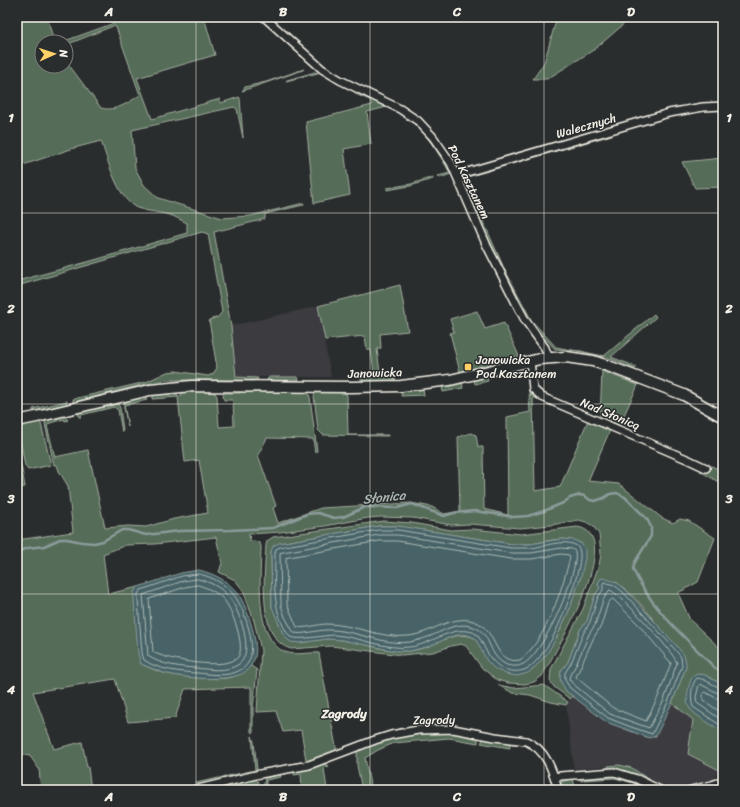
<svg xmlns="http://www.w3.org/2000/svg" width="740" height="807" viewBox="0 0 740 807" font-family="Sriracha,sans-serif">
	<style>
		.built { fill: #3a3a3f }
		.green { fill: #546c59; stroke: #a4aea0; fill-rule: evenodd }
		.water { fill: #466467; stroke: #8c9c9b }
		.lines { fill: none; stroke-linecap: round; stroke-linejoin: round }
		.shore { stroke: #aeb9b4; stroke-width: 1 }
		.stream { stroke: #8c9c9b; stroke-width: 2.5 }
		.street-casing { stroke: #f4f1e8; stroke-width: 10 }
		.secondary-casing { stroke: #f4f1e8; stroke-width: 13 }
		.street { stroke: #2a2d2e; stroke-width: 7 }
		.secondary { stroke: #2a2d2e; stroke-width: 10 }
		.grid { fill: none; stroke: #f4f1e8; stroke-width: 1; stroke-opacity: 0.55 }
		.poi-dot { fill: #ffd166; stroke: #2a2d2e; stroke-width: 1.5 }
		.labels { text-anchor: middle; dominant-baseline: central; stroke-width: 3; stroke-linejoin: round; paint-order: stroke }
		.street-label { font-size: 12px; fill: #f4f1e8; stroke: #2a2d2e }
		.poi-label { font-size: 12px; fill: #f4f1e8; stroke: #2a2d2e; text-anchor: start }
		.water-label { font-size: 13px; font-style: italic; fill: #aeb9b4; stroke: #2a2d2e }
		.neighbourhood-label { font-size: 13px; font-weight: bold; fill: #f4f1e8; stroke: #2a2d2e }
		.neatline { fill: none; stroke: #f4f1e8; stroke-width: 1.5 }
		.grid-label { font-size: 13px; text-anchor: middle; font-weight: bold; fill: #f4f1e8 }
	</style>
	<rect width="100%" height="100%" fill="#2a2d2e"/>
	<filter id="ink" filterUnits="userSpaceOnUse"><feTurbulence type="fractalNoise" baseFrequency=".025" numOctaves="2"/><feDisplacementMap in="SourceGraphic" scale="8" xChannelSelector="R" yChannelSelector="G"/><feConvolveMatrix kernelMatrix="1 2 1 2 8 2 1 2 1" color-interpolation-filters="sRGB"/></filter>
	<g filter="url(#ink)">
		<path class="built" d="M318 306 331 377H236L231 326Z
			M573 695 598 717 656 736 672 703 693 720 688 754 720 771 713 780 689 788 674 790 654 783 632 768 619 765 574 769 566 705Z"/>
		<path class="green" d="M17 17H47L54 42H42V66H66V61L101 108C115 112 128 103 140 95L116 27 113 26 66 45V42H62L131 17H204L215 55 137 78 152 119 220 99 221 103 239 97 240 98 243 138 237 109 234 107 132 130 135 168 144 185 158 198 222 218 250 216 304 203 303 205 265 214V219L214 232 231 326 236 377 258 378 257 380H167L146 384 73 402V399L146 382 167 372 176 371 208 376 213 374 217 368 209 320 218 317 222 312 208 234 202 232 17 286V281L91 261 187 233V223C182 221 178 218 173 216 161 212 148 212 137 208 118 200 107 158 101 141L74 148 17 167Z
			M557 17H632L595 49 547 79H533L544 63Z
			M304 69 303 70 242 91 245 87 266 82Z
			M315 72 318 73 286 81 287 80Z
			M359 93C376 101 400 110 414 122 431 135 442 154 452 172L451 174 440 178 438 176 450 173C438 152 426 132 407 118 401 114 394 111 387 107L367 112 371 144 344 149 350 195 314 203 306 122 372 105 370 100 355 94Z
			M611 134 612 135 464 178 504 268 532 321 556 347 604 356 654 314 656 317 611 357 637 367 635 369 604 356 603 357 581 351 555 349 546 339 543 340C508 293 485 233 461 179L462 177Z
			M723 158V187L695 188 682 162Z
			M433 177V179L410 186 387 190V188L411 184Z
			M400 285 408 331 380 334 381 348 377 349 380 373 384 377 396 376 395 380 361 381V376H371L374 373 371 350H367L365 336 325 340 318 306Z
			M477 311 485 329 504 323 519 356 471 369 470 367 465 368V370L460 372 450 333 454 332 450 319Z
			M528 370 531 396H532L533 391 547 403 533 397 535 491 560 487 588 420 679 459 610 430 588 481 619 484 662 518 673 523 680 519 689 521 715 538 698 582 678 593 690 620 723 651V685L705 675 690 709 706 721 723 732V772L688 754 693 720 672 703 686 667C665 637 646 603 616 582L598 584 600 588 595 595 587 621 580 630 568 662 561 671 566 691 573 695 570 699 554 687 550 681 551 669 583 609 599 565 601 554 599 534 593 526 586 522 579 520 551 525 520 528 470 524 451 525 413 518 381 517 368 518 325 526 280 532 249 534 250 541C255 541 259 541 261 546 261 574 253 639 285 652 296 656 308 652 319 653L337 753 309 762 306 760 301 730 283 732 276 711 257 712 261 650 254 621 243 590 235 580 219 572 222 563 216 537 155 544 126 545 103 554 108 594 138 587 134 592 141 664C148 667 156 671 164 673 180 677 217 681 232 677 240 675 245 671 251 666L257 670 253 708V733L251 732V687L185 689 175 718 128 722 115 679 33 692 54 749 82 742 87 767H88L91 790H41L39 769 30 756 17 754V540L73 532 68 486 59 471 57 465H54L45 424 46 420C53 417 64 413 68 420L65 421 64 419 50 423 47 426 55 457 88 450 105 528 128 526 146 527 174 519 208 513 199 460 185 462 178 397 152 399 155 393 175 391 178 396H181L183 391H203L215 393 217 396 219 427 234 426 233 400H224L223 395 224 393H240L241 391 308 392 310 397 317 451 315 453 313 439 267 438 258 455 276 506 273 508 278 523 321 508 411 503 432 507 444 514 460 511 458 437 471 433 476 435 478 447H483L484 509 508 515 507 417 530 412Z
			M602 371 638 385 619 426 600 418Z
			M486 376 488 381 475 384 474 379Z
			M270 377H298L299 380H267L268 378Z
			M462 382 463 388 443 392 442 386Z
			M423 388 424 395 401 396 402 390Z
			M316 391H345L347 396 348 435H388V436L323 435 318 430 314 396Z
			M139 397H144L147 400 124 405 128 427 124 408V403L126 401Z
			M67 401V404L33 411V409Z
			M113 403 118 404 120 408 123 430 122 432 118 410 114 407 81 415V417H79L78 412Z
			M36 422H40L41 424 51 465 28 470 25 466 18 428 21 425Z
			M17 442 25 487 17 488Z
			M709 465 723 471V480L720 483 700 471 702 470 707 472 710 468Z
			M384 521 412 523 451 530 472 529 521 534 577 527C628 534 553 655 542 676L534 682 525 684 508 683 497 680 482 668 466 646 461 644 451 646 433 652 402 655 331 646 291 649C256 640 265 573 266 545L267 541 273 537ZM379 526H398L512 544C518 544 525 544 531 544 549 541 565 535 582 544L581 576 570 608 556 639 475 638C452 628 432 650 408 651 385 652 365 643 342 640 328 638 314 640 300 643L272 607 271 552 279 543Z
			M498 685 514 688 544 685 568 702 566 705 551 702 530 695 513 693Z
			M416 732H456L478 737V743L449 738 394 743 378 750 365 758 371 790H362L357 765V751L377 743Z
			M252 736 254 742 257 769 255 772 197 785 196 783 255 770Z
			M484 738 520 744 527 746 520 744H509L510 748 481 743Z
			M323 764 329 766 324 768 327 790H302L301 774 294 775V772Z
			M619 765 632 768 654 783 626 772 608 769V766Z
			M280 774 281 777 266 780V790H263L265 778Z
			M611 774 626 778 654 790H644L633 783 615 778 584 780 581 781 580 779 588 778 593 775Z
			M255 779 258 782 259 790H257L256 783 225 790H204Z
			M573 779 576 790H560L561 782Z"/>
		<path class="water" d="M379 526H398L512 544H530L561 539 574 540 582 544 585 549V558L581 576 570 608 556 639 546 655 536 666 528 673 517 676 506 674 495 669 487 661 475 638 468 635 461 634 450 637 430 646 410 651H395L342 640 327 639 300 643 291 642 288 640 283 634 272 607 271 552 273 546 279 543Z
			M199 570C214 574 225 579 236 591 246 602 259 642 255 657 253 663 250 668 245 672 229 683 182 678 164 673 156 670 148 667 141 664L138 654 134 600V592L138 587 181 573Z
			M603 578 616 582 625 589 675 644 684 655 686 662V667L672 703 656 736 649 738 606 722 566 691 561 682 560 677 561 671 568 662 580 630 587 621 595 595 600 588 598 584 600 579Z
			M698 674 705 675 723 685V732C714 726 691 714 688 705 686 698 688 692 689 686 691 680 691 676 698 674Z"/>
		<g class="lines">
			<path class="shore" d="M379 530H398L511 548C517 548 524 548 530 548 543 547 565 538 577 546 590 555 559 626 552 639 546 648 535 667 524 670 511 674 497 668 490 657 485 651 483 642 478 636 476 633 471 631 467 631 449 628 429 645 410 647 385 650 360 637 335 635 324 635 299 641 290 637 271 612 275 582 275 553L276 549 280 547Z
				M379 535H398L510 553H531L561 548 572 549 575 551C580 571 542 659 521 665 517 667 511 666 507 665 490 657 492 643 482 632 479 629 474 627 471 626 455 622 442 632 428 637 422 639 416 641 410 642 383 646 354 629 327 630 316 630 304 635 294 633L285 617 281 605 280 553Z
				M380 541H397L511 559H532L561 554 569 555 570 557C563 587 546 641 520 660 491 666 499 624 469 620 447 617 430 634 408 636 381 639 354 624 327 624 317 624 306 629 297 627L287 604 286 558Z
				M199 574C212 577 224 583 233 594 243 605 254 639 251 654 250 660 247 666 242 669 229 678 211 674 197 673 180 672 158 670 144 660L142 653 138 600V594L141 590 182 576Z
				M198 579C210 582 221 587 229 597 239 609 255 653 239 664 227 673 209 669 195 668 180 667 161 665 148 656L143 595 183 581Z
				M604 582 614 585 623 592 672 646 681 657 682 666 668 702 652 734 631 727 608 718 570 688 565 680V673L571 663 584 632 590 622 598 597 603 590V584Z
				M198 585C208 588 217 592 224 600 232 609 246 647 238 657 228 671 166 660 153 652L149 599 185 587Z
				M610 590C621 594 673 651 677 663L664 700 649 728 610 714 573 684 569 679 570 675 576 665 589 634 595 625 603 600Z
				M613 599 638 624 671 663 658 697 646 721 613 708 576 677 594 637 601 626 608 603Z
				M723 688C714 687 707 679 697 678 691 684 690 699 693 707L723 727
				M723 693H718L700 684 699 685 696 697 697 703 723 721
				M723 699 716 698 705 692 703 693V700L723 714"/>
			<path class="stream" d="M17 552 28 548 44 546 60 539H67L82 542 94 543 103 541 122 530H128L146 535 179 531 231 530 273 528 307 514 318 513 334 518 343 517 365 507 397 508 412 504 444 516 454 513 475 511 514 517 528 516 544 511 563 503 570 498 580 495 585 496 590 500 595 501 604 498 610 494 617 493 625 497 647 519 651 527V536L635 562 633 569C650 608 685 637 715 668L723 673"/>
			<g class="street-casing">
				<path id="street" d="M264 17 322 69 340 80 400 109 418 121 433 137 451 163 487 246 516 303 525 320 545 348 549 358
					M457 175 669 113 703 107 723 106
					M530 361 533 389 542 397 689 460 706 468
					M555 777 560 776 614 772 637 779 660 790
					M194 790 260 774 309 765 375 740 391 735 418 730 453 729 495 737 526 741C546 749 553 771 558 790
					M691 790 712 785 723 781"/>
			</g>
			<g class="secondary-casing">
				<path id="secondary" d="M17 421 41 416 150 390 192 386 351 387 401 386 450 380 540 359 566 357 593 361 608 366 684 395 723 417"/>
			</g>
			<use href="#street" class="street"/>
			<use href="#secondary" class="secondary"/>
		</g>
	</g>
	<path class="grid" d="M196 17V790M370 17V790M544 17V790M17 213H723M17 404H723M17 594H723"/>
	<rect class="poi-dot" x="464" y="363" width="8" height="8" rx="2"/>
	<g class="labels">
		<g class="street-label">
			<text transform="translate(586 126) rotate(-16)">Walecznych</text>
			<text transform="translate(469 182) rotate(64)">Pod Kasztanem</text>
			<text transform="translate(375 373) rotate(-2)">Janowicka</text>
			<text transform="translate(610 414) rotate(23)">Nad Słonicą</text>
			<text transform="translate(434 720) rotate(-1)">Zagrody</text>
		</g>
		<g class="poi-label">
			<text x="476" y="360">Janowicka<tspan x="476" dy="14">Pod Kasztanem</tspan></text>
		</g>
		<g class="water-label">
			<text transform="translate(384 497) rotate(-6)">Słonica</text>
		</g>
		<g class="neighbourhood-label">
			<text x="344" y="713">Zagrody</text>
		</g>
	</g>
	<rect width="740" height="807" fill="none" stroke="#2a2d2e" stroke-width="44"/>
	<g transform="translate(54 54) rotate(87)"><circle r="19" fill="#2a2d2e" stroke="#7b7b78"/>
	<path d="M0-3L7 15L0 10L-7 15Z" fill="#ffd166"/>
	<text y="-6" font-size="11" font-weight="bold" text-anchor="middle" fill="#f4f1e8">N</text>
	</g>
	<rect x="22" y="22" width="696" height="763" class="neatline"/>
	<g class="grid-label">
		<text x="109" y="16">A</text>
		<text x="283" y="16">B</text>
		<text x="457" y="16">C</text>
		<text x="631" y="16">D</text>
		<text x="11" y="122">1</text>
		<text x="729" y="122">1</text>
		<text x="11" y="313">2</text>
		<text x="729" y="313">2</text>
		<text x="11" y="503">3</text>
		<text x="729" y="503">3</text>
		<text x="11" y="694">4</text>
		<text x="729" y="694">4</text>
		<text x="109" y="801">A</text>
		<text x="283" y="801">B</text>
		<text x="457" y="801">C</text>
		<text x="631" y="801">D</text>
	</g>
</svg>
